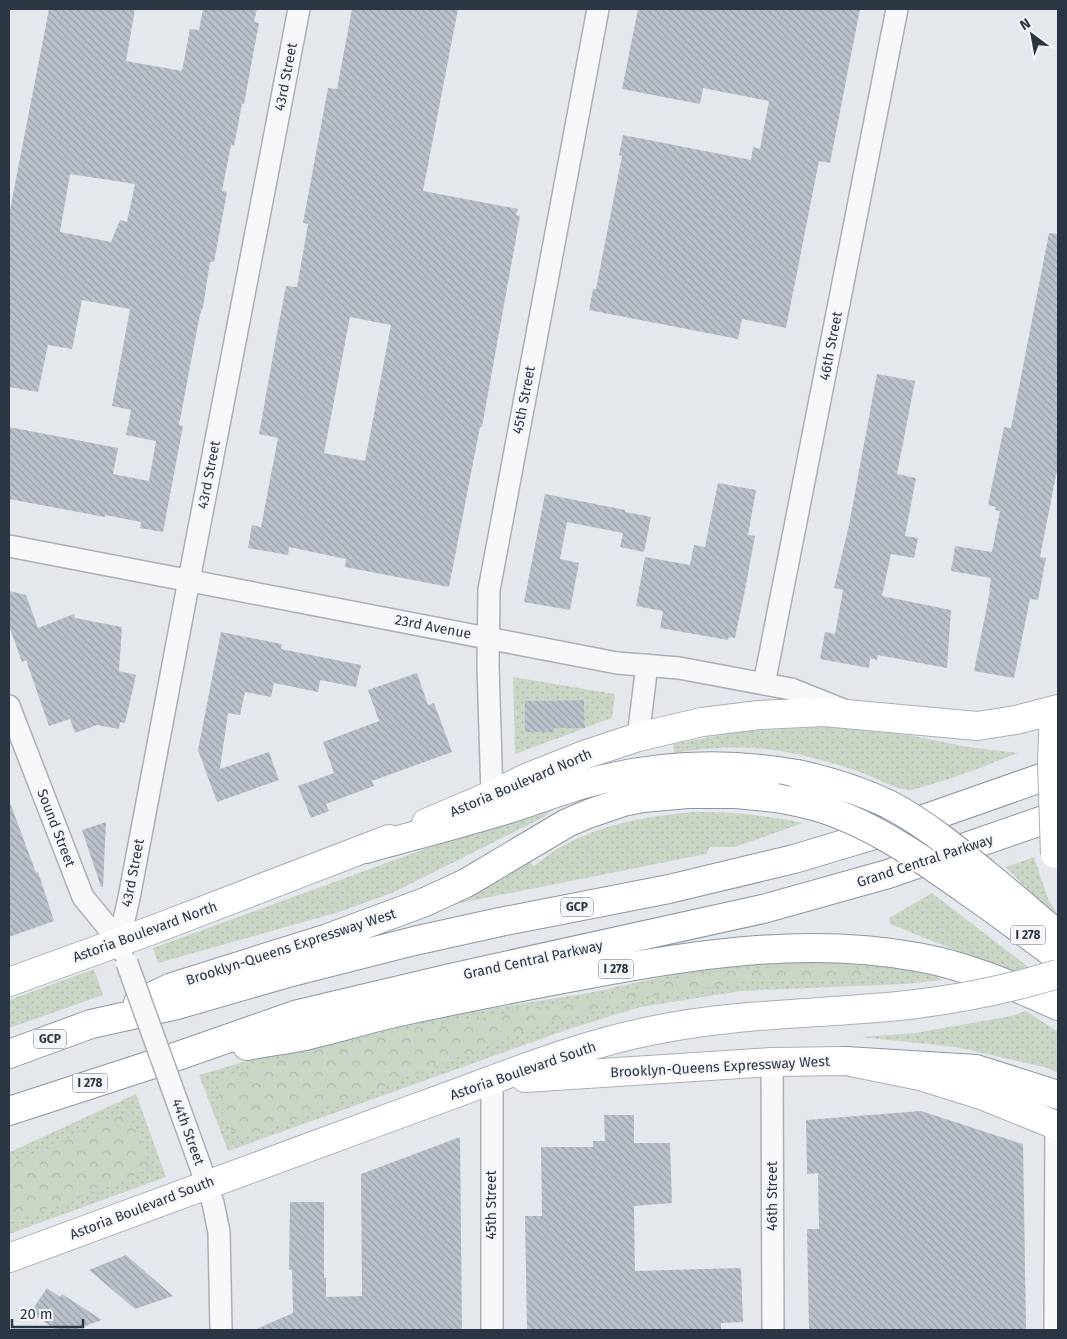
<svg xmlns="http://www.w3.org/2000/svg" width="1067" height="1339" viewBox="0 0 1067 1339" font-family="'Fira Sans',sans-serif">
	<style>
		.grass { fill: url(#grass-dots); fill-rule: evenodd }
		.forest { fill: url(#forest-crowns) }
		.building { fill: url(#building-back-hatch); fill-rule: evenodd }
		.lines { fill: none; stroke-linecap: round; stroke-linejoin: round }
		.street-casing { stroke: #a9afb7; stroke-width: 24 }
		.secondary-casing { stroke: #a9afb7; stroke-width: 30 }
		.highway-casing { stroke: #8b96a3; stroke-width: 30 }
		.street { stroke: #f7f8fa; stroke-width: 21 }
		.secondary { stroke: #fff; stroke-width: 28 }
		.highway { stroke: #fff; stroke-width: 28 }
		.street-bridge-casing { stroke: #a9afb7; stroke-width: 24; stroke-linecap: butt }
		.secondary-bridge-casing { stroke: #a9afb7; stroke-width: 30; stroke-linecap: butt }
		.highway-bridge-casing { stroke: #8b96a3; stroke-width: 30; stroke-linecap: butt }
		.street-bridge { stroke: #f7f8fa; stroke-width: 21 }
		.secondary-bridge { stroke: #fff; stroke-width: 28 }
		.highway-bridge { stroke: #fff; stroke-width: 28 }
		.labels { text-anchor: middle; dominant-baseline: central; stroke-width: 4.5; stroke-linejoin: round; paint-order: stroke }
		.shield { fill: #f4f6f9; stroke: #67707b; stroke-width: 1 }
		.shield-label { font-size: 12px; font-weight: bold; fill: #2b3645 }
		.street-label { font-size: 14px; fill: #2b3645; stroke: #f4f6f9 }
	</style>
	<defs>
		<pattern id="grass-dots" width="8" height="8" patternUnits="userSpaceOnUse" patternTransform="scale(1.25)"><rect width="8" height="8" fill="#cad6c5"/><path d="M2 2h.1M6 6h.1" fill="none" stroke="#aeb8ab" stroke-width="1.8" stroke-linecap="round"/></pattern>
		<pattern id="forest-crowns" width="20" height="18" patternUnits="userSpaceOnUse" patternTransform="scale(1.25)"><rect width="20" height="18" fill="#cad6c5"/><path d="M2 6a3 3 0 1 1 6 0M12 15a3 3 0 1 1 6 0" fill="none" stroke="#aeb8ab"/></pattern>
		<pattern id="building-back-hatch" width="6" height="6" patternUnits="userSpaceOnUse" patternTransform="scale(1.25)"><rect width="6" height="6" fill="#bbc1ca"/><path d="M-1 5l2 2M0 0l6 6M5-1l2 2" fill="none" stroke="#989ea6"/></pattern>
	</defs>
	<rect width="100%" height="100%" fill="#e4e8ec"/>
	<path class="grass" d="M513 677 615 694 612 718 515 754ZM584 700 585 728H554V732H525V701Z
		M829 727 908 735 968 747 1018 753C988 765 960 776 929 785 922 786 913 791 907 790 890 787 873 776 857 771 791 749 744 741 674 753L673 744 742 731Z
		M567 797 544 817 392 893 339 912 158 963 153 948Z
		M694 812C734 812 764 815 803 823L735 847H710L706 854 455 904 454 900 530 861 534 866C542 860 550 853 559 848 601 824 647 816 694 812Z
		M1034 857 1048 899 1058 915V920L1006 867Z
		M932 893 1035 972 1050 988 890 924 889 918Z
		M837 958 906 962 943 980 905 984 741 991 640 1007 566 1030 228 1151 199 1075 353 1030 589 993 707 967Z
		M94 969 103 995 9 1028V1000Z
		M1026 1011 1058 1032V1073L1048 1068 956 1047 861 1037 915 1033 1011 1016Z
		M136 1094 166 1177 9 1234V1150L10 1152Z"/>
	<path class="forest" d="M843 965 880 975 874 977 843 979H765L632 999 531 1028 395 1082 254 1134H235C222 1117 218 1102 218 1080L227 1075 331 1045 383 1034 602 997 700 973 778 967Z
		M118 1114 129 1117C138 1133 147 1149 149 1167L124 1181 9 1223V1160C38 1159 60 1142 86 1129 96 1124 107 1119 118 1114Z"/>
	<path class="building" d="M49 9H135L126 61 182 71 190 29 199 30 203 9H257L254 22 259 23 255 44 244 104H242L234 146 231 145 222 191 227 192 214 262H210L203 307 200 314 179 425 183 426 163 532 140 528 141 522 105 515V517L9 499V427L118 448 113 474 149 481 156 441 126 435 131 410 112 406 130 309 82 300 72 349 48 345 38 392 9 387V215ZM70 174 135 184 127 222 120 220 111 242 60 232Z
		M352 9H458L423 191 518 209 516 215 520 216 482 427H480L449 587 345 567 346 559 289 547 288 555 248 548 252 525 261 527 278 438 259 434 278 328 286 286 297 287 308 224 303 223 328 88 337 89ZM350 317 391 325 365 461 324 453Z
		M638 9H860L830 163 819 161 786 328 742 319 738 339 589 310 593 289H596L622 156 619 155 623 135 751 160 753 147 760 149 769 101 703 88 700 104 622 89Z
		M1049 233 1058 234V465L1040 557 1046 558 1038 600 1030 599 1014 678 974 671 990 591H989L991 578 951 571 955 546 992 552 1000 511 995 510 996 507 988 505 1004 427 1011 428Z
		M877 374 915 381 897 474 916 478 905 536 918 538 914 558 891 554 882 596 951 610 947 668 878 655 877 660 870 658 869 668 820 659 825 632 835 634 843 590 834 588 849 525Z
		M718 483 756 490 748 535 755 536 744 595 735 638 729 637 728 640 660 628 663 611 636 606 645 557 690 565 694 545 705 547Z
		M545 494 625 510V512L651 517 644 552 620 547 623 533 567 522 560 559 579 563 570 610 524 602Z
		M9 591 26 595 38 628 74 614 75 618 122 627 119 671 136 675 125 723 120 722 119 729 97 725 75 733 70 719 49 726 26 660 22 662 9 626Z
		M221 632 282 644 281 649 361 665 356 687 320 680 318 692 274 683 271 697 245 692 240 715 228 713 220 769 269 752 279 780 217 802 198 750Z
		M417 673 428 705 434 703 452 752 372 781 374 786 326 804 329 811 311 818 298 786 334 773 323 742 379 721 368 690Z
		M584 700 585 728H554V732H525V701Z
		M9 805H11L36 873 38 872 54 921 9 937Z
		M106 822 103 887H101L82 830Z
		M921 1111 1023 1144 1026 1330H809L807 1229H819L818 1173 807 1174 806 1120Z
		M604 1115H634V1143H670L672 1203 634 1206 635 1271 741 1268 743 1322 721 1323V1330H527L525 1216H542L541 1147H593V1141H605Z
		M460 1137 462 1330H254L293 1313 292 1270H289L290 1202H324V1278H326V1297L362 1296 361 1174Z
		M126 1255 173 1296 135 1309 89 1270Z
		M47 1288 60 1297 62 1294 102 1320 74 1330H57L30 1313Z"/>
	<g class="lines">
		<g class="street-casing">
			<path id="street" d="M9 546 617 663 679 668 791 689 841 709
				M764 684 897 9
				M9 706 83 897 119 941 122 951
				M638 737 647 665
				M492 795 488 666 489 590 598 9
				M119 941 129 898 189 580 299 9
				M772 1062 773 1330
				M492 1081V1330
				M202 1171 213 1203 219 1232 221 1330
				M1055 1330 1056 1125"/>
		</g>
		<g class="secondary-casing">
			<path id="secondary" d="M1052 763 1054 710
				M426 823 492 795 526 778 584 755 638 737 702 722 759 715 824 712 977 726 1016 720 1058 709
				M9 982 155 929 389 839
				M525 1078 772 1062 846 1061 920 1076 984 1096 1058 1126
				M9 1258C146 1208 283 1156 421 1106 497 1079 576 1045 655 1030 738 1013 824 1014 908 1005"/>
		</g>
		<g class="highway-casing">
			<path id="highway" d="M366 849C416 835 466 822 515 807 538 799 561 791 584 784 655 764 724 761 797 774
				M1011 895 1058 935
				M997 912 1058 957
				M138 1003 172 987 328 938 425 902 466 883 567 823 588 814 623 802 643 798 687 794H736L776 798
				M247 1046C266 1042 286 1040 305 1036 335 1029 364 1020 394 1013 464 998 535 984 606 971 708 952 814 938 917 957 964 965 1015 986 1058 1006
				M9 1054 91 1024 177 1005 288 973 414 941 500 922 669 889 794 859 901 827 1058 772
				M846 1061 976 1069 1058 1095
				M9 1111 172 1058 298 1014 450 978 763 909 888 874 1058 815"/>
		</g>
		<use href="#street" class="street"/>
		<use href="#secondary" class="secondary"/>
		<use href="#highway" class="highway"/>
		<g class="street-bridge-casing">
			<path id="street-bridge" d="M127 963 201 1168"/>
		</g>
		<g class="secondary-bridge-casing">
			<path id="secondary-bridge" d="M1052 763 1055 854
				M908 1005C960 999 1009 989 1058 974"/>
		</g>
		<g class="highway-bridge-casing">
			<path id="highway-bridge" d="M797 774C829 781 859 790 888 804 933 827 972 863 1011 895
				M776 798C798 802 819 806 840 815 896 837 948 878 997 912"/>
		</g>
		<use href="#street-bridge" class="street-bridge"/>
		<use href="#secondary-bridge" class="secondary-bridge"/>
		<use href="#highway-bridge" class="highway-bridge"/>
	</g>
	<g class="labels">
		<g class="shield">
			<rect x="561" y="897.5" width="32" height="19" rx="4"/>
			<rect x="1010.5" y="925.5" width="35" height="19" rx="4"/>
			<rect x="598.5" y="959.5" width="35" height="19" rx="4"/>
			<rect x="34" y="1029.5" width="32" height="19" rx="4"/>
			<rect x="72.5" y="1073.5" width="35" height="19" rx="4"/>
		</g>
		<g class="shield-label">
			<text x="577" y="907">GCP</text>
			<text x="1028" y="935">I 278</text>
			<text x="616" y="969">I 278</text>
			<text x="50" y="1039">GCP</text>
			<text x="90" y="1083">I 278</text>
		</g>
		<g class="street-label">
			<text transform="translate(286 77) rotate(-79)">43rd Street</text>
			<text transform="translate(831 346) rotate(-79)">46th Street</text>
			<text transform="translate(524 400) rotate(-79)">45th Street</text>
			<text transform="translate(209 475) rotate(-79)">43rd Street</text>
			<text transform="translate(433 627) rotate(11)">23rd Avenue</text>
			<text transform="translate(521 783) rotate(-23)">Astoria Boulevard North</text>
			<text transform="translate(56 828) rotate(69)">Sound Street</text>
			<text transform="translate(925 861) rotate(-18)">Grand Central Parkway</text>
			<text transform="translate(133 873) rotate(-79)">43rd Street</text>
			<text transform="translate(145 932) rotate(-20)">Astoria Boulevard North</text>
			<text transform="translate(291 947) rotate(-18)">Brooklyn-Queens Expressway West</text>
			<text transform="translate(533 960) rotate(-12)">Grand Central Parkway</text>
			<text transform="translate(720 1067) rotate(-3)">Brooklyn-Queens Expressway West</text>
			<text transform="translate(523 1071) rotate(-19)">Astoria Boulevard South</text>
			<text transform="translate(188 1132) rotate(70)">44th Street</text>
			<text transform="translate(772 1196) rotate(-90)">46th Street</text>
			<text transform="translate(491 1205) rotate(-90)">45th Street</text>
			<text transform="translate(142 1208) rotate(-21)">Astoria Boulevard South</text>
		</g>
	</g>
	<rect width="1067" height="1339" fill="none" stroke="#2b3645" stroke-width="20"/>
	<g transform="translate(1032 35) rotate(328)" stroke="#f4f6f9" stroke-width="4" paint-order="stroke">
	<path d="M0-4L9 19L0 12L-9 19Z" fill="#2b3645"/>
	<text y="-8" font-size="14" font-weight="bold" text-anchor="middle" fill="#2b3645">N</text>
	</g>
	<path d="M12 1319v8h71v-8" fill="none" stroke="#2b3645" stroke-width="2.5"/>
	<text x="20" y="1319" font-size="15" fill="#2b3645" stroke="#f4f6f9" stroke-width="4" paint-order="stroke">20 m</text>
</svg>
